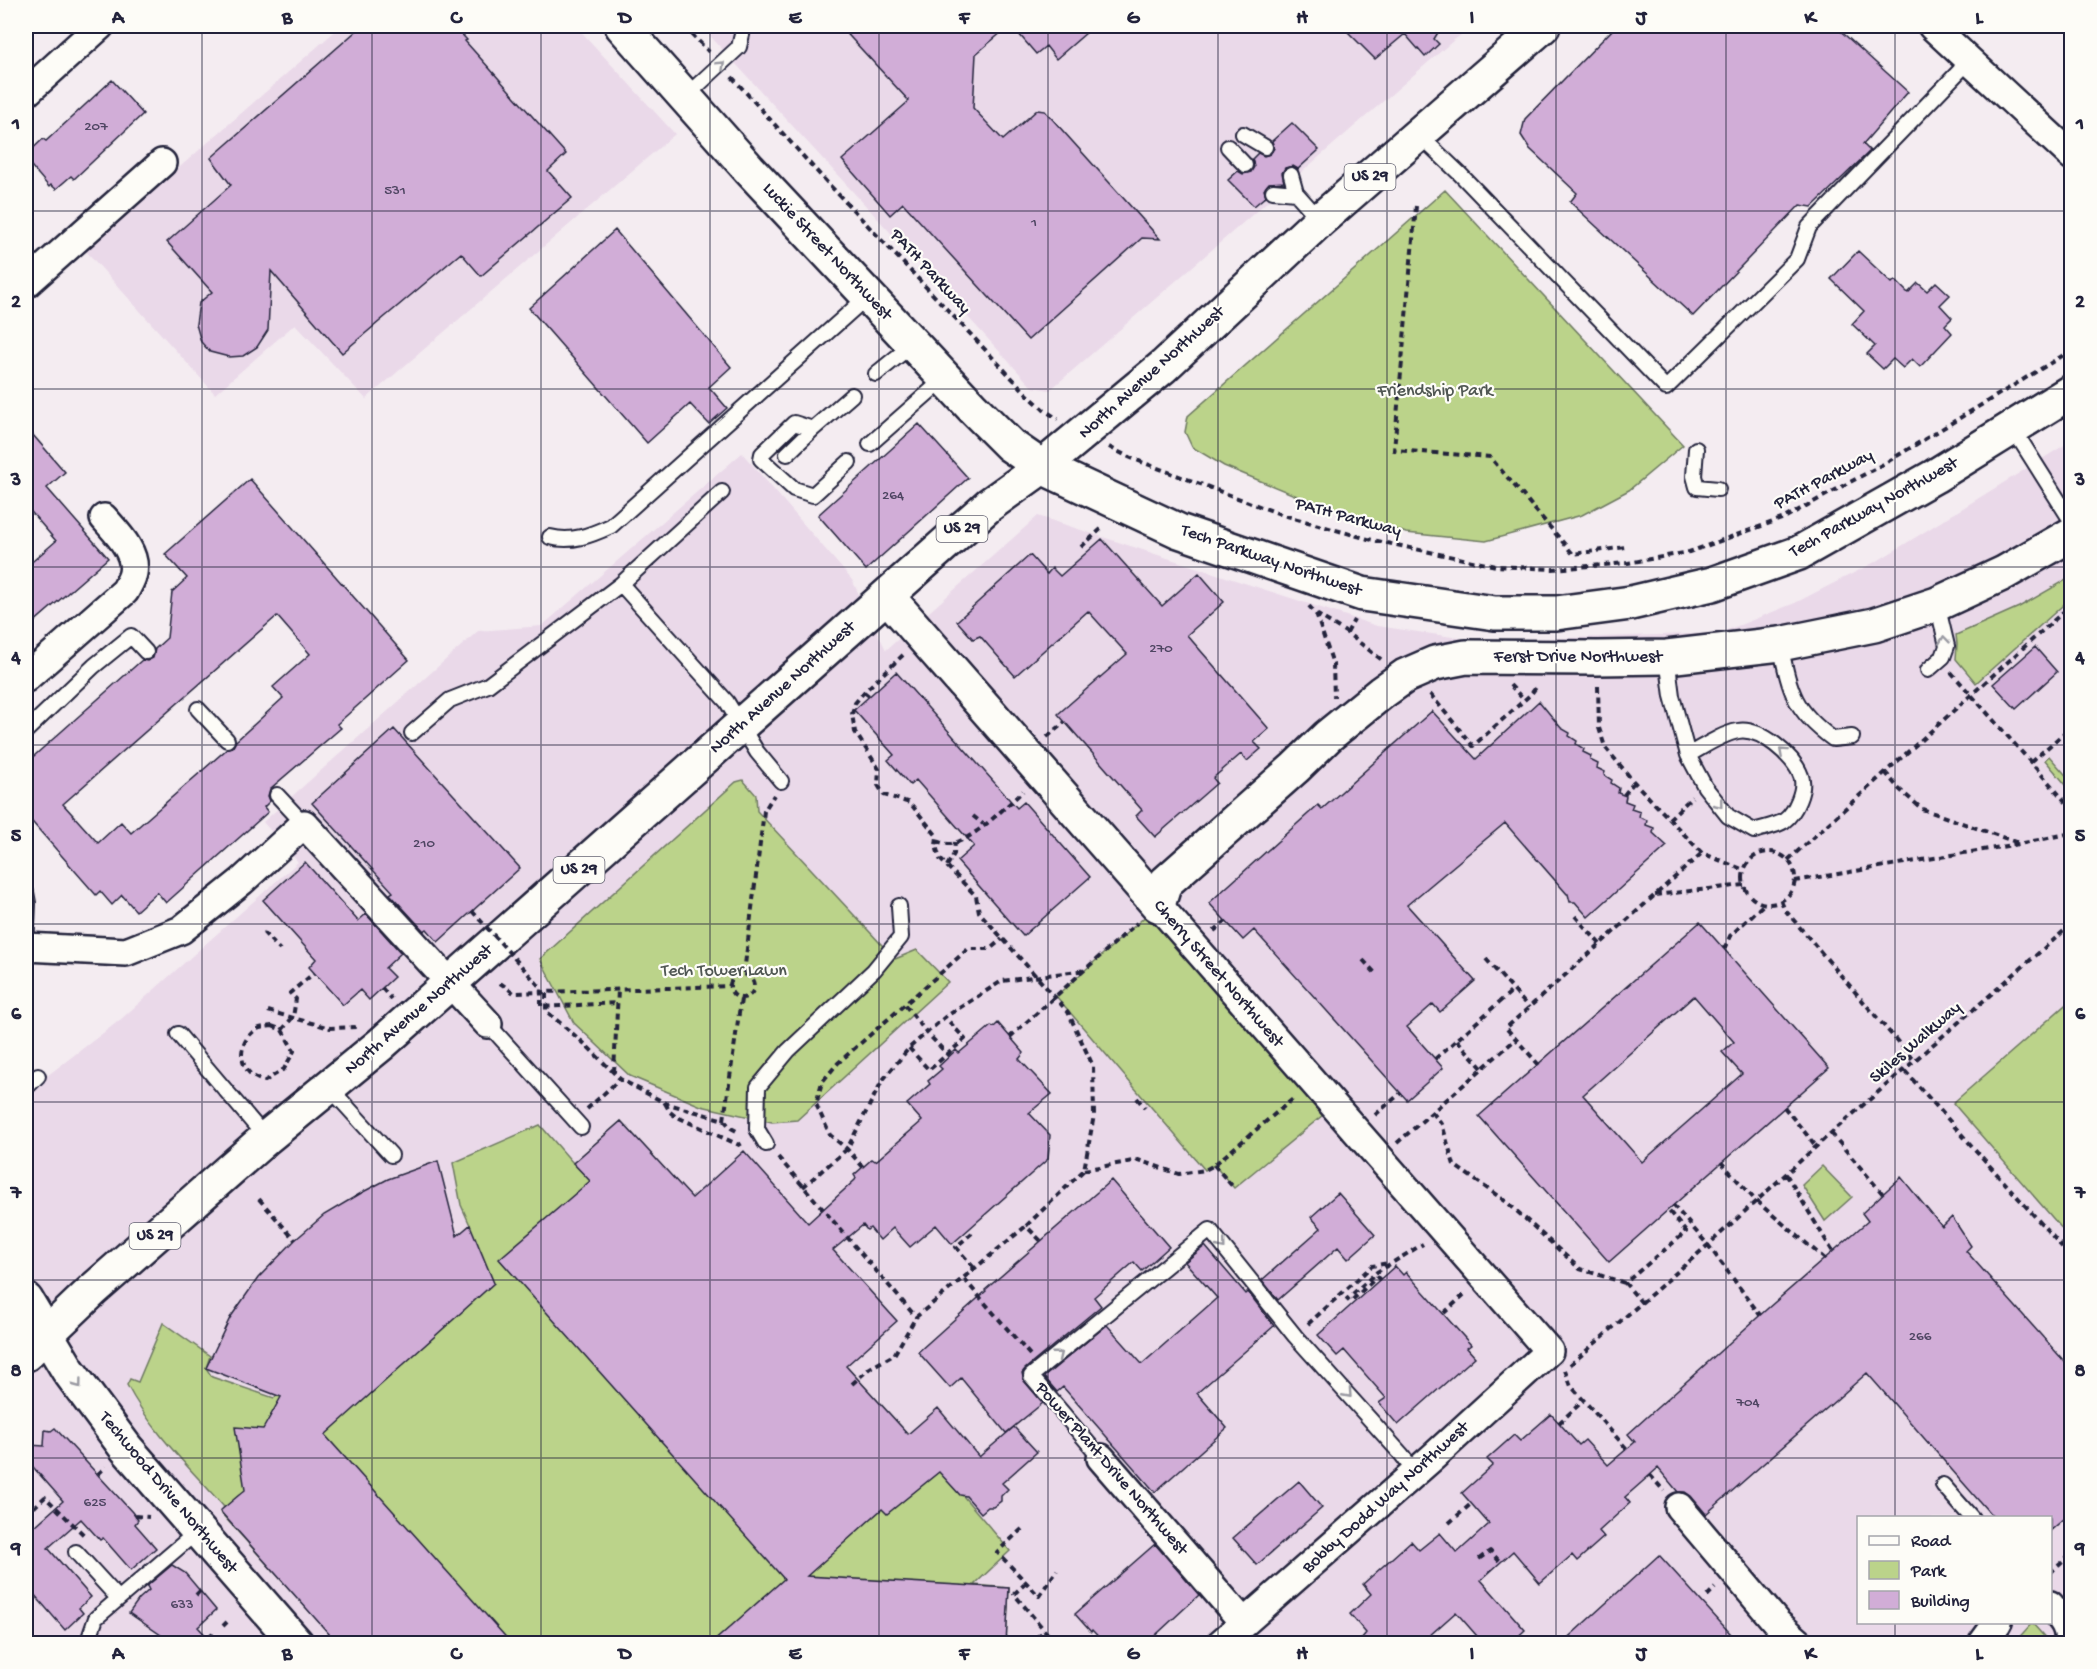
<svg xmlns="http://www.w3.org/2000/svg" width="2097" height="1669" viewBox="0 0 2097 1669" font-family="'Gochi Hand',sans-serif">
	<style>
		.built { fill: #ead9e9; fill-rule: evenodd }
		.green { fill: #bbd38a; stroke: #6e7a62; stroke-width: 1.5 }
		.building { fill: #d1add7; stroke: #22223b; stroke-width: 1.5; fill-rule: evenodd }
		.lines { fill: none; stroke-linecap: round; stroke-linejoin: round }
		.lane-casing { stroke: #22223b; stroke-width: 18 }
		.street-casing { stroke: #22223b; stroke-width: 32 }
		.secondary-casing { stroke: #22223b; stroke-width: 38 }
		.highway-casing { stroke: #22223b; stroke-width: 38 }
		.path { stroke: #22223b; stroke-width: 4; stroke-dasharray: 6 4.5; stroke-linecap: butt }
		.lane { stroke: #fdfcf7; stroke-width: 14 }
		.street { stroke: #fdfcf7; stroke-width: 27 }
		.secondary { stroke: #fdfcf7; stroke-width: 33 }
		.highway { stroke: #fdfcf7; stroke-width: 33 }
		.path-bridge { stroke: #22223b; stroke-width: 4; stroke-dasharray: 6 4.5; stroke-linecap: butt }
		.oneway { stroke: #9a9aa2 }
		.grid { fill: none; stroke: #22223b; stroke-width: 1.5; stroke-opacity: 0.55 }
		.labels { text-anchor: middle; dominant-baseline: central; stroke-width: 4.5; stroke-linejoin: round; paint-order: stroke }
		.number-label { font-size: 15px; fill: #4e4562 }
		.shield { fill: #fdfcf7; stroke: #646373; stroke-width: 1.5 }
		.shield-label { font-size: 16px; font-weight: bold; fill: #22223b }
		.street-label { font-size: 18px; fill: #22223b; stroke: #fdfcf7 }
		.park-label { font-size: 18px; fill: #505753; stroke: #fdfcf7 }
		.neatline { fill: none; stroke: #22223b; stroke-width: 2 }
		.grid-label { font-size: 20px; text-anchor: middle; font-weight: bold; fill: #22223b }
	</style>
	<rect width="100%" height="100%" fill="#f4ecf1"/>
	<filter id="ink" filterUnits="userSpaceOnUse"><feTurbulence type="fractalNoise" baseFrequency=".0167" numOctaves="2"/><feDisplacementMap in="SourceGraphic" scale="12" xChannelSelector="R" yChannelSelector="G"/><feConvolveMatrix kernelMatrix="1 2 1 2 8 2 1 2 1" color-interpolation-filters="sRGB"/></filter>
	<g filter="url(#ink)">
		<path class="built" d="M341 26H576L675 134 366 399 295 324 215 394 85 250Z
			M701 26H1474L1454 40 1050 390 1032 387Z
			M2071 441V1643L26 1644V1092L120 1020 298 862 263 822 478 631 542 626 742 453 852 580 886 650 1038 516 1377 626 1480 641 1720 633 1795 603 1879 560ZM1858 1518H2050V1622H1858Z"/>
		<path class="green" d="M1445 190 1683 445 1629 490 1582 515 1486 541 1406 533 1297 496 1224 466 1192 447 1185 432 1188 416Z
			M2071 577V598L1976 683 1956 659 1957 644 1956 635 2019 607Z
			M2049 756 2071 781V791L2045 760Z
			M743 780 756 795 757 811 895 959 917 950 948 982 797 1120 772 1122 701 1106 630 1076 574 1023 540 959 736 782Z
			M1158 905 1334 1106 1234 1188 1214 1165 1205 1170 1056 996Z
			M2071 1000V1239L1953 1103Z
			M621 1121 941 1470 1010 1551 974 1585 1009 1588 1006 1638 1004 1644 338 1643 220 1512 224 1507C190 1468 151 1431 127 1385L130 1379 138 1382 163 1323 210 1356 206 1368 212 1377 274 1398 470 1225 461 1205 453 1163 540 1125 573 1163Z
			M1822 1166 1852 1197 1825 1221 1802 1185Z
			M2032 1623 2050 1643H2014Z"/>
		<path class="building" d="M362 26H454L467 40 465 41 566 154 548 171 572 198 481 276 461 253 342 353 271 271 268 330 257 347 243 356 229 357 210 352 201 342 196 324 199 303 212 292 167 242 231 185 211 158Z
			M840 26H1009L976 54 973 108 1003 140 1037 110 1045 111 1160 239 1142 238 1028 340 903 203 890 215 842 160 909 101Z
			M1012 26H1094L1056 59 1046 46 1036 54Z
			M1342 26H1442L1434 39 1439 44 1425 57 1405 34 1375 59Z
			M1616 26H1835L1908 92 1863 144 1870 151 1812 207 1800 205 1693 316 1570 202 1577 193 1530 149 1521 135 1525 119Z
			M112 80 143 114 74 179 71 176 56 189 51 185 49 187 26 160V155L43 139 46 141Z
			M1292 123 1319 150 1298 169 1293 166 1285 168 1282 173 1284 182 1269 183 1264 190 1266 196 1254 206 1228 180 1238 171 1243 174 1251 172 1254 167 1252 159 1258 153 1264 156 1270 154 1274 148 1272 141Z
			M615 230 731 367 709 387 727 408 709 424 690 404 647 443 529 308Z
			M1858 251 1892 283 1895 280 1908 293 1918 283 1927 291 1936 282 1950 295 1940 305 1952 318 1945 325 1952 333 1920 367 1912 359 1903 368 1893 359 1883 369 1867 354 1875 346 1852 324 1864 311 1831 279Z
			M919 424 968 478 866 570 818 515Z
			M26 427 65 472 47 488 108 558 26 629V567L56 541 26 506Z
			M250 479 409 660 337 724 341 728 270 789 268 796 270 801 264 807 268 812 166 903 157 892 136 911 122 895 112 905 100 891 96 895 26 815V763L142 660 147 661 153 658 155 649 167 638 172 592 187 578 165 554ZM277 616 310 654 273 687 283 698 236 741 233 747 227 749 131 833 121 822 98 843 63 804Z
			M1102 539 1162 606 1199 573 1224 602 1187 635 1269 729 1254 742 1261 749 1247 761 1241 754 1213 778 1217 783 1155 837 1136 816 1142 810 1058 714 1127 654 1088 611 1015 676 980 636 973 639 957 621 1030 555 1047 574 1052 568 1060 576Z
			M2035 647 2057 672 2016 709 1993 684Z
			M896 672 1017 808 1024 802 1090 877 1023 936 957 861 974 846 916 780 910 785 888 760 894 755 854 710Z
			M1539 701 1561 728 1570 733 1569 736 1577 741 1576 744 1584 749 1583 752 1591 756 1590 760 1598 764 1597 768 1605 772 1604 775 1612 780 1611 783 1619 788 1618 793 1626 796 1625 801 1633 804 1631 809 1640 812 1639 817 1647 820 1646 825 1654 828 1653 833 1667 846 1588 917 1575 902H1570L1568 894H1567L1505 823 1407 905 1475 981 1440 1012 1433 1004 1407 1027 1443 1068 1407 1100 1254 930 1243 940 1209 903 1318 805 1322 809 1432 711 1476 759Z
			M394 729 520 868 438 942 427 929 424 931 390 894 393 892 312 803Z
			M305 862 358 921 366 914 401 953 385 968 394 977 369 1000 360 990 343 1005 309 967 316 959 263 900Z
			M1700 922 1829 1068 1609 1262 1479 1116ZM1694 996 1734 1042 1722 1052 1742 1074 1642 1162 1583 1095Z
			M998 1023 1024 1053 1019 1059 1052 1094 1029 1113 1050 1135 1048 1159 952 1244 936 1225 910 1247 893 1228 880 1240 870 1228 867 1230 863 1225 833 1250 897 1321 846 1366 908 1434 938 1408 979 1457 1014 1427 1037 1452 1002 1483 1008 1489 1001 1496V1501L993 1507H988L981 1513 966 1496 960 1495 939 1472 887 1514 882 1509 807 1576 1009 1588 1006 1644H711L784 1579 499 1259 590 1181 573 1163 621 1121 692 1198 744 1151 808 1223 855 1180 856 1178 854 1175 872 1159 875 1161 877 1160 922 1121 907 1104 930 1084 928 1081 942 1069 939 1066 956 1050 959 1053 991 1026 994 1027Z
			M438 1161 457 1236 470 1225 494 1283 325 1435 512 1644H338L220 1511 245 1490 235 1427 263 1429 281 1397 206 1368 230 1318 242 1301 258 1278 295 1240 324 1215 363 1192 388 1179Z
			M1901 1177 1942 1227 1952 1217 1971 1246 1966 1251 2072 1370V1512L2050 1531V1518H1994L1867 1373 1706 1514 1691 1496 1685 1492H1678L1658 1468 1625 1497 1630 1503 1599 1531 1604 1537 1577 1561 1572 1555 1540 1583 1513 1551 1481 1580 1525 1630 1510 1644H1484L1456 1612 1420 1644H1357L1366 1633 1350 1614 1371 1594 1363 1584 1411 1541 1419 1550 1440 1533 1457 1553 1489 1524 1462 1493 1493 1465 1487 1459 1514 1435 1520 1441 1551 1414 1579 1445 1585 1440 1608 1465 1635 1442 1628 1434 1767 1309 1868 1221 1862 1213Z
			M1111 1180 1169 1247 1142 1271 1134 1262 1094 1297 1101 1306 1025 1369 1022 1373 1024 1381 1043 1403 1006 1433 961 1378 950 1388 918 1352 986 1291 985 1290Z
			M1338 1193 1375 1235 1348 1259 1338 1247 1278 1300 1262 1280 1321 1228 1311 1217Z
			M1205 1246 1246 1294 1248 1292 1274 1326 1197 1393 1227 1428 1155 1492 1063 1387 1057 1392 1044 1377 1107 1325 1142 1364 1217 1298 1185 1262Z
			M1395 1266 1403 1275 1406 1272 1471 1345 1467 1348 1475 1357 1398 1425 1379 1403 1386 1398 1344 1350 1337 1356 1318 1335Z
			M55 1428 132 1512 138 1520 135 1524 156 1548 131 1570 103 1538 100 1540 81 1519 48 1548 91 1597 79 1608 83 1613 65 1630 26 1585V1534L63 1501 26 1459 29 1445 44 1446 45 1430 51 1431Z
			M1299 1481 1322 1508 1257 1565 1233 1538Z
			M1155 1544 1199 1595 1146 1644H1105L1092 1630 1091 1632 1075 1614Z
			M1659 1555 1740 1644H1561Z
			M172 1565 185 1573 216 1610 198 1627 214 1644H174L129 1613 139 1599 149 1590 147 1586Z"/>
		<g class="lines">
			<g class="lane-casing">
				<path id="lane" d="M685 97 739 47 744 26
					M1243 134 1265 147
					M1418 134 1460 174 1666 388 1797 259 1809 227 1970 60
					M1228 147 1245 165
					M1291 175 1296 193 1320 220
					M1273 191 1296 193
					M876 374 913 344
					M2012 427 2072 522
					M870 444 945 378
					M1696 449 1694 476 1697 487 1718 489
					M787 454 813 429
					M849 462 813 495 794 489 761 459 762 454 794 423 813 429 852 395
					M550 537C572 543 591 535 611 526L868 296
					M621 584 727 702 757 752 781 781
					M1780 644C1790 691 1793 710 1833 739L1852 737
					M1667 657 1672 696 1688 755 1705 787 1728 816 1754 831C1762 828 1776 826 1784 821 1795 813 1806 789 1801 776 1794 756 1760 727 1738 731 1721 734 1703 747 1688 755
					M1928 670 1943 657 1947 646 1937 604
					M198 709 227 740
					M26 731 94 666 131 636 146 652
					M412 733 450 700 488 685 621 584 722 492
					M277 795 304 824
					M26 892 28 903 26 947
					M488 1024 581 1127
					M178 1034 266 1138
					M328 1086 391 1155
					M26 1088 38 1076
					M766 1144 757 1129 758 1087 788 1051 874 970 901 937 899 906
					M1101 1458 1031 1376 1210 1230 1295 1336 1402 1455 1415 1473
					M1943 1485 1972 1518
					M76 1552 118 1598
					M87 1644 96 1618 199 1530"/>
			</g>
			<g class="street-casing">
				<path id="street" d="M1932 26 2072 156
					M26 93 100 26
					M26 284 162 163
					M26 678 125 591C128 585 132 579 133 573 137 552 117 533 104 518
					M1158 905 1549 1351 1433 1457 1220 1644
					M26 947 126 952 181 930 242 881 304 824 488 1024
					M1101 1458 1244 1623
					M1679 1507 1777 1623 1801 1644
					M2050 1605C2060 1617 2071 1627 2068 1644
					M1982 1644 1998 1622"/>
			</g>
			<g class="secondary-casing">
				<path id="secondary" d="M622 26 749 169 973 408 1010 445 1042 467 1179 531 1362 594 1495 613H1556L1631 603 1712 584 1799 553 1935 476 2072 391
					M887 596 1158 905
					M1158 905 1165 883 1295 768 1328 736 1381 693 1405 676 1435 663 1466 657 1597 658 1667 657 1780 644 1874 625 1937 604 2004 573 2072 534
					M26 1300 68 1370 126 1448 297 1644"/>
			</g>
			<g class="highway-casing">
				<path id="highway" d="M26 1354 93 1290 266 1138 380 1045 989 505 1042 467 1164 366 1320 220 1543 26"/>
			</g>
			<path class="path" d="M684 26 709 52
				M732 77 821 176 1028 395 1044 410 1058 419
				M1416 206 1394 450 1490 457 1573 554 1626 547
				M1109 447 1131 458 1283 515 1368 539 1496 566 1553 569 1628 563 1689 552 1784 518 1887 462 2072 350
				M1081 547 1102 528
				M1309 606 1316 614 1347 633 1382 660
				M1316 614 1333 664 1334 697
				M1347 633 1354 620
				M903 655 864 692 855 703 852 714 855 732 879 769 878 785 884 795 910 803 937 836 936 846 940 859 976 896 979 912 1068 1012 1093 1066 1094 1115 1084 1170 1026 1226 1041 1241
				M1951 672 2072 809
				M1510 685 1524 700
				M1598 686 1599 728 1605 747 1634 782 1702 853 1744 870
				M864 692 869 696
				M1430 694 1473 746 1531 694 1537 686
				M1047 737 1065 722
				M2031 762 2072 726
				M1885 772 1899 789 1922 809 2019 843
				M1624 795 1634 782
				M973 816 983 824
				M1669 819 1692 797
				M936 841C941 842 945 844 950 844 974 840 1005 807 1023 791
				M1743 878a26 26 0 1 1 52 0a26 26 0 1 1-52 0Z
				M1788 860 2072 604
				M947 866 954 854 955 842
				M1795 881 2019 844 2072 833
				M1655 895 1744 885
				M1781 901 1785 910 1915 1062
				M1575 916 1600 944
				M1214 931 1226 921
				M263 932 280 950
				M1724 949 1730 936 1764 904
				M1486 959 1529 1008
				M1363 960 1377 975
				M744 973 764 811 774 795
				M730 986a12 12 0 1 1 24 0a12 12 0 1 1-24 0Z
				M500 983 514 993 729 986
				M382 988 391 999
				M546 993V1011L586 1045 620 1079 665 1103 724 1120 731 1128 740 1133
				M905 1005 927 1033 949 1056
				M268 1011 330 1028 356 1027
				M272 1026 282 1030 294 1051 284 1069 265 1081C240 1076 234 1047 254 1031 259 1027 266 1027 272 1026Z
				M282 1030 293 1017 296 999 290 993 314 973
				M1010 1037 1137 923
				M1457 1040 1482 1068
				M909 1048 929 1070 965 1039 945 1017
				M1435 1059 1513 990
				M1539 1065 1506 1028 1702 853
				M1905 1071 2072 1258
				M614 1072 618 990
				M1137 1098 1145 1108
				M665 1103 670 1112 675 1116 739 1145 744 1142
				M1784 1107 1816 1146
				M587 1109 620 1079
				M1432 1112 1442 1124 1454 1165 1508 1203 1580 1269 1625 1283
				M1375 1115 1401 1093
				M724 1120 741 999
				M1831 1133 1883 1194
				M1397 1143 1516 1039
				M778 1157 916 1317
				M1721 1162 1756 1201 1825 1259
				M1214 1165 1234 1188
				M863 1167 847 1149 830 1135 816 1104 822 1082 838 1063 968 949H990L1002 939
				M1084 1170 1138 1160 1179 1174 1205 1170 1214 1165 1294 1098
				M1786 1174 1833 1252
				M803 1187 847 1149 882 1081 909 1048 945 1017 1002 981 1086 970
				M259 1199 295 1240
				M1673 1205 1708 1245 1760 1315
				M972 1233 956 1247 975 1269
				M964 1279 1030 1355
				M1380 1280 1377 1277 1350 1302 1347 1299 1377 1272 1423 1244
				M1642 1303 1625 1283 1686 1232 1668 1210
				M1444 1313 1466 1293
				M1308 1324 1372 1266 1389 1263
				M1570 1365 1708 1245 1831 1133 2072 924
				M1565 1370 1571 1386 1627 1449
				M852 1384 870 1368 894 1355 916 1317 1026 1226
				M1559 1423 1583 1401
				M98 1474 106 1467
				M1650 1475 1664 1491
				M26 1515 45 1497 84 1535
				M135 1516 149 1517
				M1449 1523 1471 1504
				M1022 1529 997 1552 1039 1596 1057 1570
				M1479 1559 1490 1551 1501 1563
				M2050 1573 2072 1554
				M1026 1583 1014 1594 1056 1644
				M196 1595 200 1591
				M1707 1596 1715 1588
				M223 1626 227 1622
				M26 1640 29 1644
				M202 1642 213 1633
				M57 1644 71 1643
				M1029 1644 1045 1630"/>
			<use href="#lane" class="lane"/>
			<use href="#street" class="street"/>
			<use href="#secondary" class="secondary"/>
			<use href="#highway" class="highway"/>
			<path class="path-bridge" d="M472 911 541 988V1007L617 1003"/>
		</g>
		<defs><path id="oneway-chevron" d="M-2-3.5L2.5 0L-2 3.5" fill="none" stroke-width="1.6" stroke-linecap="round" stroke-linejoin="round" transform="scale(1.5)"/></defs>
		<g class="oneway">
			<use href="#oneway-chevron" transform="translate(721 65) rotate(-43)"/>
			<use href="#oneway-chevron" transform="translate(1944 640) rotate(-96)"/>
			<use href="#oneway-chevron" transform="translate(1783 752) rotate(-138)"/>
			<use href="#oneway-chevron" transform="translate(1719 804) rotate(51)"/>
			<use href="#oneway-chevron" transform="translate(1222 1245) rotate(51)"/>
			<use href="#oneway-chevron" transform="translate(1058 1355) rotate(-39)"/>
			<use href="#oneway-chevron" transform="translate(78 1384) rotate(53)"/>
			<use href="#oneway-chevron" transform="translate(1348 1394) rotate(48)"/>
		</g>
	</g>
	<path class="grid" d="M202 26V1644M372 26V1644M541 26V1644M710 26V1644M879 26V1644M1048 26V1644M1218 26V1644M1387 26V1644M1556 26V1644M1726 26V1644M1895 26V1518M26 211H2072M26 389H2072M26 567H2072M26 745H2072M26 924H2072M26 1102H2072M26 1280H2072M26 1458H2072M1895 1622V1644"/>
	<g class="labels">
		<g class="number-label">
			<text x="96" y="127">207</text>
			<text x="395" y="191">531</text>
			<text x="1034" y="223">1</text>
			<text x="893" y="496">264</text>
			<text x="1161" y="649">270</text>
			<text x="424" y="844">210</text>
			<text x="1920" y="1337">266</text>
			<text x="1748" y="1403">704</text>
			<text x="95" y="1503">625</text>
			<text x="182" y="1605">633</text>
		</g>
		<g class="shield">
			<rect x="1344.5" y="164" width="51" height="26" rx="4.5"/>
			<rect x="936.5" y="516" width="51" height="26" rx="4.5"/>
			<rect x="553.5" y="857" width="51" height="26" rx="4.5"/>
			<rect x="129.5" y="1223" width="51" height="26" rx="4.5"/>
		</g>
		<g class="shield-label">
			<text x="1370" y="177">US 29</text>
			<text x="962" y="529">US 29</text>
			<text x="579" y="870">US 29</text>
			<text x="155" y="1236">US 29</text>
		</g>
		<g class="street-label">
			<text transform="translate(827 252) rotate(47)">Luckie Street Northwest</text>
			<text transform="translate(930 272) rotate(47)">PATH Parkway</text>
			<text transform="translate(1152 373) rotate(-42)">North Avenue Northwest</text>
			<text transform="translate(1824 480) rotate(-28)">PATH Parkway</text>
			<text transform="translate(1874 508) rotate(-29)">Tech Parkway Northwest</text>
			<text transform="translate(1348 518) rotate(15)">PATH Parkway</text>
			<text transform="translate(1271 561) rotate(19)">Tech Parkway Northwest</text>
			<text x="1578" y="657">Ferst Drive Northwest</text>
			<text transform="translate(783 688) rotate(-42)">North Avenue Northwest</text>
			<text transform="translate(1218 974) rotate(49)">Cherry Street Northwest</text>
			<text transform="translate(419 1010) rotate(-41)">North Avenue Northwest</text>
			<text transform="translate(1916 1043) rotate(-41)">Skiles Walkway</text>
			<text transform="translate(1111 1469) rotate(49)">Power Plant Drive Northwest</text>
			<text transform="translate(168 1493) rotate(50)">Techwood Drive Northwest</text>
			<text transform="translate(1386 1498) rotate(-42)">Bobby Dodd Way Northwest</text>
		</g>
		<g class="park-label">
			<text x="1435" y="391">Friendship Park</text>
			<text x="724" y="971">Tech Tower Lawn</text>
		</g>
	</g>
	<rect width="2097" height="1669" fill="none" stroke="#fdfcf7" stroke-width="66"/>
	<rect x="1857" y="1516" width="195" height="108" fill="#fdfcf7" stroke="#a5a5ac" stroke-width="1.5"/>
	<rect x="1869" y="1536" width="30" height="9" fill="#fdfcf7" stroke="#a5a5ac" stroke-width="1.5"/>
	<text x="1911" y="1546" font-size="18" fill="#22223b">Road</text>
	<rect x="1869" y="1561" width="30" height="18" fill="#bbd38a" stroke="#a5a5ac" stroke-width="1.5"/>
	<text x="1911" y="1576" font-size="18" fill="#22223b">Park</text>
	<rect x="1869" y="1591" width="30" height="18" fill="#d1add7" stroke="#a5a5ac" stroke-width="1.5"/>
	<text x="1911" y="1606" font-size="18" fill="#22223b">Building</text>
	<rect x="33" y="33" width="2031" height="1603" class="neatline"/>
	<g class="grid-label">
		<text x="118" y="23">A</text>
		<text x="287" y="23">B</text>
		<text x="456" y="23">C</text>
		<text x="625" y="23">D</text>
		<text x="795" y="23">E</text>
		<text x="964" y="23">F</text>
		<text x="1133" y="23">G</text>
		<text x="1302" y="23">H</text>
		<text x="1472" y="23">I</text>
		<text x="1641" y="23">J</text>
		<text x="1810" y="23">K</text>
		<text x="1979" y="23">L</text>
		<text x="16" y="129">1</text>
		<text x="2080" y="129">1</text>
		<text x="16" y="307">2</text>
		<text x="2080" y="307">2</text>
		<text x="16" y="485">3</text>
		<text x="2080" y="485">3</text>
		<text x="16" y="663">4</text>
		<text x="2080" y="663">4</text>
		<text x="16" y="841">5</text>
		<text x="2080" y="841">5</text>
		<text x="16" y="1019">6</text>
		<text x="2080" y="1019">6</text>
		<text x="16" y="1198">7</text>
		<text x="2080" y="1198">7</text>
		<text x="16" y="1376">8</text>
		<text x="2080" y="1376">8</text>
		<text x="16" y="1554">9</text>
		<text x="2080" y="1554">9</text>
		<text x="118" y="1659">A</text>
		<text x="287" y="1659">B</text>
		<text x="456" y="1659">C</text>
		<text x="625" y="1659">D</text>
		<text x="795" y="1659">E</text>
		<text x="964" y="1659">F</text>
		<text x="1133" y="1659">G</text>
		<text x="1302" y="1659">H</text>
		<text x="1472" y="1659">I</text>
		<text x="1641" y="1659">J</text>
		<text x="1810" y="1659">K</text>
		<text x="1979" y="1659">L</text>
	</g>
</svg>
